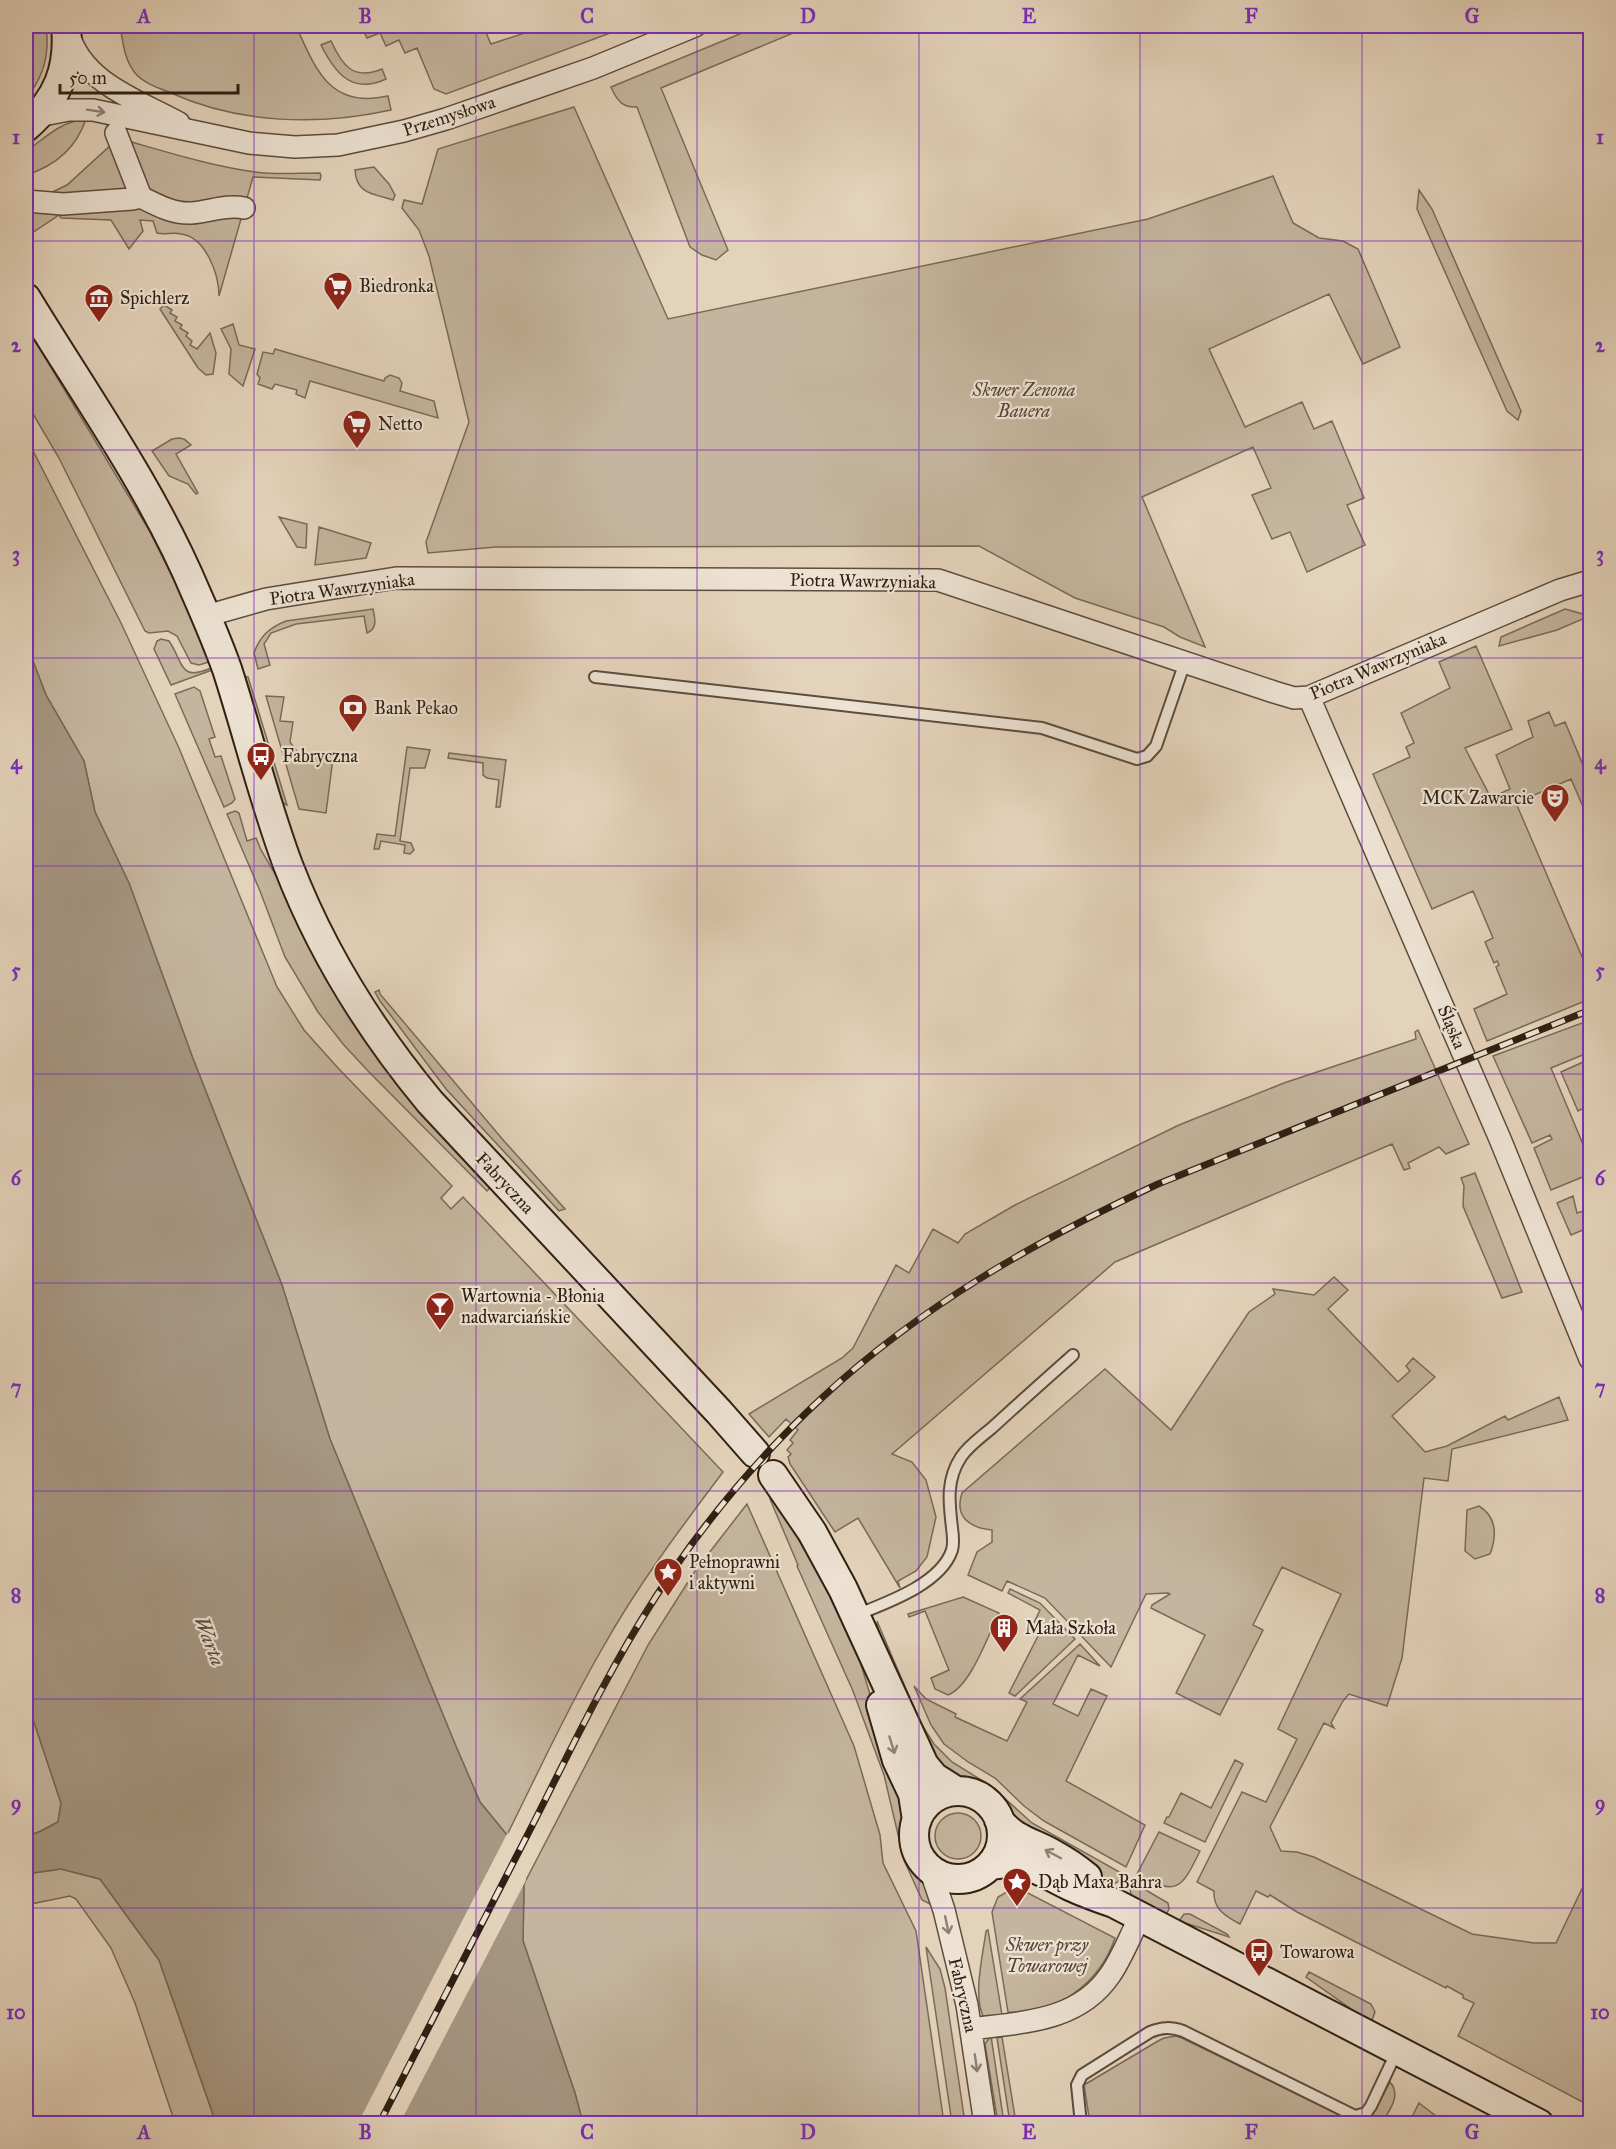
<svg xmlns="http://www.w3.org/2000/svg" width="1616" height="2149" viewBox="0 0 1616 2149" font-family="'IM FELL Great Primer',serif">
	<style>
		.green { fill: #c5b59e; stroke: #7a6a58; stroke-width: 1.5 }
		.water { fill: #a69682; stroke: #766756; stroke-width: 1.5 }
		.pier { fill: #e4d3bb }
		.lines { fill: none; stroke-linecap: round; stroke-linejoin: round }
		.lane-casing { stroke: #5c4d3d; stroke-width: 14 }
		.street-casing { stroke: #5c4d3d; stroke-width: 24 }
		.secondary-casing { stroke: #2f2013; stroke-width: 32 }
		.lane { stroke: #ede2d3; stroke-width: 10 }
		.street { stroke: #ede2d3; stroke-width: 21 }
		.secondary { stroke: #ede2d3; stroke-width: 28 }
		.rail-casing { stroke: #2f2013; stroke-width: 7 }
		.rail { stroke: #ede2d3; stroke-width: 4.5; stroke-dasharray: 14; stroke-linecap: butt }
		.oneway { stroke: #8e8173 }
		.grid { fill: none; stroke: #7b2cbf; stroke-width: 1.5; stroke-opacity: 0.55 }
		.labels { text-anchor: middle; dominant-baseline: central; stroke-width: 4.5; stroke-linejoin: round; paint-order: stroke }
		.street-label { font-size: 18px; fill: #2f2013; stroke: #ede2d3 }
		.poi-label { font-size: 18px; fill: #2f2013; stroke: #ede2d3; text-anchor: start }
		.park-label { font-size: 18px; font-style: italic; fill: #544536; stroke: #ede2d3 }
		.water-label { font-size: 20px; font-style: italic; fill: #59493a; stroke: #ede2d3 }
		.neatline { fill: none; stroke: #7b2cbf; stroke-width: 2 }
		.grid-label { font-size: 20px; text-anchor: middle; font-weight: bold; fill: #7b2cbf }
	</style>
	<rect width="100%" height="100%" fill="#e4d3bb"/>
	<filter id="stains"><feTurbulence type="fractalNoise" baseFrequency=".00333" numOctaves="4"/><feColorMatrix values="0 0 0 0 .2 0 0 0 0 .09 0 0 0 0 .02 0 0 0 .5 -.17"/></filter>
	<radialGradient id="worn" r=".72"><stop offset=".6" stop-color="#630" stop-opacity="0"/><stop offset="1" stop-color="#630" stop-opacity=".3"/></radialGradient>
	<path class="green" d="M26 26H46C50 53 44 77 26 98Z
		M120 26H296C316 70 330 109 388 96L391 110C318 126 240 124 171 93 159 88 143 83 135 73 124 59 123 42 120 26Z
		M345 26H483L491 44 546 26H629L446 94 434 89 417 48 405 53 399 40 386 46 380 33 367 38 361 26 348 31Z
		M759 26H810L661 88 728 250 716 260 702 255 690 247 637 107C623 108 617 101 611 87Z
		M331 41C342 65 353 81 382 69L386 79C352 95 335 73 321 45Z
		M574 107 668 319 1148 219 1273 176 1293 223 1319 238 1343 241 1358 249 1400 347 1363 364 1329 294 1209 349 1245 427 1302 402 1314 429 1332 421 1364 498 1347 505 1365 545 1307 572 1290 532 1272 539 1252 495 1271 488 1253 447 1142 497 1205 647 1180 637 1164 627 1075 598 979 546 496 547 428 553 426 542 469 422 429 256 419 230 402 208 404 200 422 204 438 149Z
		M86 119C76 149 55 166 26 175V151C47 137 59 122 86 119Z
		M128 141C170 153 212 166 255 172 276 175 298 173 320 173L321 176 320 180 253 177 219 296C219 275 206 237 181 234 173 232 165 235 157 233L153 221 140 220 143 231 129 249 111 220 61 218 59 215 26 237V206L29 203 67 185 112 144Z
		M374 167 389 184 395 195 393 200C374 194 356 194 355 170Z
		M1419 190 1432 209 1521 411 1518 420 1507 411 1417 209Z
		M164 305 172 310 170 313 177 317 175 321 182 325 180 328 188 333 186 336 192 341 190 345 197 349 210 333 216 353 213 374 206 375 198 368 160 309Z
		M233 324 239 345 255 349 243 386 229 374 231 349 221 329Z
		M26 326 149 530 187 606 209 662 199 665 191 663 177 636 168 631 149 633 145 631 59 458 26 402Z
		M275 349 384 381 385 378 390 375 399 378 402 383 400 391 434 401 438 418 310 381 305 398 296 394 297 390 275 384 272 389 258 384 260 378 257 374 263 352 273 354Z
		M26 437 121 623 179 748 277 987 304 1030 338 1068 452 1186 441 1198 451 1209 463 1197 723 1472C680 1529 637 1586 602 1649 567 1709 538 1773 507 1835L480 1802 455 1744 330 1439 282 1285 192 1056 129 883 95 812 84 761 46 695 26 643Z
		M179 438 184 439 191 445 176 454 198 493 196 494 188 484 169 476 152 451 172 439Z
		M279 517 307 524 306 548 297 547Z
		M319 527 371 543 366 558 315 565Z
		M373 609C375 619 378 628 367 633L364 616 296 624 271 633 264 644 270 665 258 669 254 653C260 636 269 628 286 621Z
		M1565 609 1590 616 1557 630 1499 646 1501 637Z
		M161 639 169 641C184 663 179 682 211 668L212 670 171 685 154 649 157 641Z
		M1476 646 1512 729 1465 748 1491 798 1510 789 1496 755 1533 737 1528 721 1549 712 1555 726 1565 722 1590 782V823L1571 779 1516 803 1589 973H1590V999L1487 1041 1474 1009 1507 994 1496 967 1499 965 1497 961 1494 963 1485 942 1493 938 1473 891 1432 909 1373 774 1410 757 1406 747 1414 743 1401 713 1450 688 1439 662Z
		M243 676 248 677 287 805 281 802Z
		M194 687 200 691 215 737 209 739 215 757 221 756 235 799 232 803 224 807 175 694Z
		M266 696 284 697 280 721 293 722 290 742 298 753 333 758 326 813 299 809Z
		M407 747 430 750 425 768H410L400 841 411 843 414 850 410 854 404 853 405 845 381 841 379 849H374L377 834 395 836Z
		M449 753 506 760 500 807H496L499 780 487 778 483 775V763L448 758Z
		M235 811 239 813 247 841 256 838 261 850 398 1085 426 1119 491 1187 487 1191 368 1071 343 1044 318 1012 285 957 260 891 227 814Z
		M379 990 380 994 504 1141 565 1209 559 1211 446 1089 380 1001 375 992Z
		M1590 1020V1052L1551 1068 1590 1161V1174L1551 1190 1534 1148 1552 1139 1550 1135 1532 1143 1493 1056Z
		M1418 1030 1469 1144 1446 1154 1439 1147 1408 1163 1410 1168 1404 1170 1392 1144 1115 1262 892 1454 912 1462 926 1480 936 1517 927 1557 916 1571 898 1581 900 1588 858 1518 835 1532 790 1464 788 1457 791 1454 787 1450 793 1443 790 1440 798 1430 786 1419 769 1437 749 1414 842 1358 853 1348 896 1265 909 1273 933 1229 958 1243 965 1234 1015 1205 1179 1125 1284 1083 1416 1039 1415 1032Z
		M1590 1059V1105L1578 1111 1561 1072Z
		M1475 1173 1522 1292 1502 1298 1463 1206 1464 1186 1461 1178Z
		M1573 1196 1577 1213 1590 1209V1227L1571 1235 1557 1203Z
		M1334 1277 1348 1290 1328 1309 1398 1382 1410 1371 1406 1366 1413 1358 1435 1377 1392 1416 1425 1452 1447 1446 1505 1416 1508 1420 1559 1397 1568 1420 1452 1449 1448 1481 1424 1478 1402 1658 1387 1706 1349 1694 1343 1701 1331 1723 1334 1728 1324 1723 1270 1827 1281 1851 1297 1852 1314 1857 1472 1934 1534 1943H1556L1590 1872V2106L1458 2036 1474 2003 1463 1998V1995L1447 1986 1446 1988 1297 1912 1270 1895 1268 1897 1256 1891 1240 1924C1225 1916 1213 1909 1214 1891L1197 1882 1242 1792 1266 1802 1297 1739 1278 1729 1341 1594 1282 1567 1253 1625 1263 1630 1220 1715 1176 1693 1205 1635 1151 1608 1152 1605 1170 1594 1168 1593 1146 1594 1111 1667 1045 1598 1007 1581 1002 1591 968 1575 977 1552 992 1542V1530C970 1528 954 1517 962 1493L1105 1369 1171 1430 1249 1312 1275 1294 1273 1289 1314 1295Z
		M773 1498 821 1576 860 1661 906 1815 903 1829 904 1848 910 1862 928 1886 932 1905 922 1900 904 1860 884 1775 853 1691 797 1566 798 1565 770 1499Z
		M747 1504 854 1746 880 1835 883 1863 916 1931 944 2123H583L575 2093 523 1941 524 1884 648 1645 695 1571Z
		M1479 1506C1497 1517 1497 1536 1490 1554L1475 1559 1465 1551 1467 1510Z
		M1010 1589 1040 1603 1075 1639 1015 1696 1009 1693 1039 1634 1031 1629 1040 1610 1008 1593Z
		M963 1597 999 1613C988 1635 971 1686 948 1695L935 1689 931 1678 949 1670 925 1611 909 1617 908 1614Z
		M877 1621 920 1722 934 1744 952 1762 991 1786 1032 1823 1123 1874 1118 1882 1111 1885 1107 1883 1075 1859 1030 1834 989 1789 969 1781 955 1779 935 1768 878 1632Z
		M1080 1644 1100 1666 1078 1655 1053 1704 1078 1716 1091 1689 1107 1696 1066 1781 1145 1825 1126 1867 1044 1821 1024 1806 995 1778 968 1762 944 1744 931 1725 914 1686 926 1699 956 1714 955 1717 1007 1741 1027 1702 1020 1699Z
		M26 1698 61 1803 58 1822 41 1831 26 1837Z
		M1235 1760 1243 1764 1205 1842 1164 1823 1167 1817H1169L1181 1793 1211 1808Z
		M935 1836a23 23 0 1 1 46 0a23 23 0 1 1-46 0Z
		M1159 1832 1200 1851C1181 1890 1177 1896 1137 1874Z
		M61 1869 100 1879 159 1960 216 2123H175L135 2003 111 1948 76 1899 70 1896 26 1905V1874Z
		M1132 1882 1168 1903 1169 1909 1166 1915 1131 1896 1130 1887Z
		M1010 1890 1026 1892 1115 1938C1100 1983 1057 2015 1008 2012L992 1912 998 1897Z
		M1184 1914H1190L1227 1934 1229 1937 1179 1921Z
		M988 1930 1003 2021H986C971 2001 983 1955 986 1931Z
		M926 1947 940 1969 945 1988 965 2123H952Z
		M1309 1972 1371 2004 1375 2012 1371 2023 1306 1977Z
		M991 2036 1004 2123H998L985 2044Z
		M1176 2036 1182 2038 1356 2123H1090L1084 2085 1158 2041 1164 2038Z
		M1002 2037 1016 2123H1010L997 2038Z
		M1390 2082C1402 2096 1389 2110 1382 2123H1362L1372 2116Z
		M1419 2103 1445 2123H1409Z"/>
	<path class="water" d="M26 643 46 695 84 761 95 812 129 883 192 1056 282 1285 330 1439 455 1744 480 1802 507 1835 524 1884 523 1941 575 2093 583 2123H216L159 1960 100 1879 61 1869 26 1874V1837L41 1831 58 1822 61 1803 26 1698Z"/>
	<path class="pier" d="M508 1832 526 1880 524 1884 400 2123H358Z"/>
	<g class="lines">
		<g class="lane-casing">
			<path id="lane" d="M595 677 1042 728 1137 759 1147 756 1156 746 1185 662
				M856 1615C886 1603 941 1584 952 1550 954 1543 953 1535 952 1528 949 1502 946 1480 961 1457 969 1445 984 1435 994 1426 1020 1402 1046 1379 1073 1355
				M1081 2124 1077 2085 1082 2075 1150 2032C1162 2027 1171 2027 1183 2031L1355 2116 1366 2113 1371 2106 1397 2051"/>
		</g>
		<g class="street-casing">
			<path id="street" d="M68 32C82 83 137 100 179 123
				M38 116 69 110H93L249 143 295 147 338 145 404 131 446 119 593 68 695 26
				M141 197C157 205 173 214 191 213 209 212 226 204 244 208
				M26 201 63 204 132 199 141 197 116 133
				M206 616 266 599 396 578 938 580 1274 692 1294 698 1309 697 1560 590 1590 581
				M1309 697 1500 1139 1590 1359
				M930 1869 944 1910 967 2005 985 2124
				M971 2029C1022 2022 1078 2022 1110 1975 1122 1958 1130 1936 1140 1917"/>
		</g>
		<g class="secondary-casing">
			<path id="secondary" d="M26 127C58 99 70 68 66 26
				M26 298C85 395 152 488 196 593 207 618 218 644 227 669 248 734 264 801 288 865 321 951 371 1031 430 1102L719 1412 755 1453
				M773 1475 812 1532 843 1589 924 1765 934 1777 956 1791
				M881 1705 897 1760 913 1794 917 1820
				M914 1835a44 44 0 1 1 88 0a44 44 0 1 1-88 0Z
				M999 1820C1011 1838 1033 1843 1051 1853 1064 1860 1076 1868 1087 1877
				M991 1865C1026 1858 1041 1872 1070 1886 1085 1893 1099 1898 1114 1903L1539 2124"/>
		</g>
		<use href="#lane" class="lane"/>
		<use href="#street" class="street"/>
		<use href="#secondary" class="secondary"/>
		<g class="rail-casing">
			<path id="rail" d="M379 2124C430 2024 481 1925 532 1826 571 1749 608 1671 655 1598 702 1524 760 1455 824 1396 922 1305 1038 1240 1158 1184L1590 1010"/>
		</g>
		<use href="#rail" class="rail"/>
	</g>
	<defs><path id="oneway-shaft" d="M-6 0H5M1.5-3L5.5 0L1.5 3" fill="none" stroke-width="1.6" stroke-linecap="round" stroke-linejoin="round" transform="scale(1.5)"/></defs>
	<g class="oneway">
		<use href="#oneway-shaft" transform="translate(96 111) rotate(9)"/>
		<use href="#oneway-shaft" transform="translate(892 1745) rotate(73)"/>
		<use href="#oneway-shaft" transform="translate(1053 1854) rotate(-152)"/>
		<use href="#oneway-shaft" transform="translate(947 1925) rotate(78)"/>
		<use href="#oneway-shaft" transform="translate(976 2063) rotate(82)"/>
	</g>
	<path class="grid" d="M254 26V2124M476 26V2124M697 26V2124M919 26V2124M1140 26V2124M1362 26V2124M26 241H1590M26 450H1590M26 658H1590M26 866H1590M26 1074H1590M26 1283H1590M26 1491H1590M26 1699H1590M26 1908H1590"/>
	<defs>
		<g id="supermarket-pin" transform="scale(1.5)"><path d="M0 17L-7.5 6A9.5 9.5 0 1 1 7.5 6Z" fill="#8f2418" stroke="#ede2d3"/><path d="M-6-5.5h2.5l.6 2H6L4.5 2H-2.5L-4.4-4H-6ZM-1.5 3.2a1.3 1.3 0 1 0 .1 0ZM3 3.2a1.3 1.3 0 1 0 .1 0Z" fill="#fff"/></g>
		<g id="museum-pin" transform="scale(1.5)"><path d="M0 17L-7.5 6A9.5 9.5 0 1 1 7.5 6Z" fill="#8f2418" stroke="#ede2d3"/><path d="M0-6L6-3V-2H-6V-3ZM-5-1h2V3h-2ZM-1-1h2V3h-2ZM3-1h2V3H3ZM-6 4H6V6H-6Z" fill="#fff"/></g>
		<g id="bank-pin" transform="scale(1.5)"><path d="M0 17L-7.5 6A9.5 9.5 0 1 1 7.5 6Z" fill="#8f2418" stroke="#ede2d3"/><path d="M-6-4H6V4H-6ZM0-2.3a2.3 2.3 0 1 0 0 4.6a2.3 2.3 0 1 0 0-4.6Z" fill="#fff"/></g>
		<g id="bus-pin" transform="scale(1.5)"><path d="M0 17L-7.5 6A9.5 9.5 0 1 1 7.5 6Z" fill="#8f2418" stroke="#ede2d3"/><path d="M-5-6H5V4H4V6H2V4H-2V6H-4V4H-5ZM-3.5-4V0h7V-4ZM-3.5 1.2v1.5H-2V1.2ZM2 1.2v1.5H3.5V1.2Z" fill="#fff"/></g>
		<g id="theatre-pin" transform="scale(1.5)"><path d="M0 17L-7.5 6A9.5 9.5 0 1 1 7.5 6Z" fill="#8f2418" stroke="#ede2d3"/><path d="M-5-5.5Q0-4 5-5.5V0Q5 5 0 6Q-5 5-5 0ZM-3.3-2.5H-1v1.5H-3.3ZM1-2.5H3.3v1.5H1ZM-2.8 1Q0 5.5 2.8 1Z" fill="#fff"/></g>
		<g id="bar-pin" transform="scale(1.5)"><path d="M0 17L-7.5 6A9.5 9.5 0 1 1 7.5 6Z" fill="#8f2418" stroke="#ede2d3"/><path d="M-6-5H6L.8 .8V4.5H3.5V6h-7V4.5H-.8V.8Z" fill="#fff"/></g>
		<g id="sight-pin" transform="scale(1.5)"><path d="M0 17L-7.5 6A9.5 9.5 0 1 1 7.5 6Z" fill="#8f2418" stroke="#ede2d3"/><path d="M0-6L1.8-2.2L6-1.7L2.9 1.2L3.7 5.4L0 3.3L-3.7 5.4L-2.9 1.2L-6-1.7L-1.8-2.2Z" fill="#fff"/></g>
		<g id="building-pin" transform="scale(1.5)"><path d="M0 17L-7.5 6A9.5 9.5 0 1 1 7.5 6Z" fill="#8f2418" stroke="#ede2d3"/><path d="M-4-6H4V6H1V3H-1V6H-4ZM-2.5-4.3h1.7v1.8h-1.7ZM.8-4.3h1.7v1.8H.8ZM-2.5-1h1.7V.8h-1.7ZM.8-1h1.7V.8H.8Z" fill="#fff"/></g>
	</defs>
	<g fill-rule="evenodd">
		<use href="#supermarket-pin" x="338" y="286"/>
		<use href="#museum-pin" x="99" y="298"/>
		<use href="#supermarket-pin" x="357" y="424"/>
		<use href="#bank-pin" x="353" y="708"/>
		<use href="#bus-pin" x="261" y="756"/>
		<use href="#theatre-pin" x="1555" y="798"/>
		<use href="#bar-pin" x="440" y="1306"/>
		<use href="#sight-pin" x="668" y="1572"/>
		<use href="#building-pin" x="1004" y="1628"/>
		<use href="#sight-pin" x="1017" y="1882"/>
		<use href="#bus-pin" x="1259" y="1952"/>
	</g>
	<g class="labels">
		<g class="street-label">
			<text transform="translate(449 116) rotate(-18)">Przemysłowa</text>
			<text transform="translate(863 581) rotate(1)">Piotra Wawrzyniaka</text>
			<text transform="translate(342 589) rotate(-8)">Piotra Wawrzyniaka</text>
			<text transform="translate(1378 666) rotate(-23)">Piotra Wawrzyniaka</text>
			<text transform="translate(1452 1027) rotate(67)">Śląska</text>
			<text transform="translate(505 1183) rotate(47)">Fabryczna</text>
			<text transform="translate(963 1995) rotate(77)">Fabryczna</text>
		</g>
		<g class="poi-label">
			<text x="359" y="286">Biedronka</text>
			<text x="120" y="298">Spichlerz</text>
			<text x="378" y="424">Netto</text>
			<text x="374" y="708">Bank Pekao</text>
			<text x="282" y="756">Fabryczna</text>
			<text x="1534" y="798" text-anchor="end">MCK Zawarcie</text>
			<text x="461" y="1296">Wartownia - Błonia<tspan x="461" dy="21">nadwarciańskie</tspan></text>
			<text x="689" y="1562">Pełnoprawni<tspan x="689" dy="21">i aktywni</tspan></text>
			<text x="1025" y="1628">Mała Szkoła</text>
			<text x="1038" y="1882">Dąb Maxa Bahra</text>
			<text x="1280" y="1952">Towarowa</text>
		</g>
		<g class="park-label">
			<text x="1024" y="390">Skwer Zenona<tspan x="1024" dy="21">Bauera</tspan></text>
			<text x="1047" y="1945">Skwer przy<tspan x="1047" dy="21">Towarowej</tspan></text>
		</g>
		<g class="water-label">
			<text transform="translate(210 1641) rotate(69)">Warta</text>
		</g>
	</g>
	<rect width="1616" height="2149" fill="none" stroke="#e4d3bb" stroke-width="66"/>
	<path d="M60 84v9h178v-9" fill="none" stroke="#2f2013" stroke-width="3"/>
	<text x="69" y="84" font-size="18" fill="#2f2013" stroke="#ede2d3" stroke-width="4.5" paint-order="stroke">50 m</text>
	<rect x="33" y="33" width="1550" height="2083" class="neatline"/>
	<g class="grid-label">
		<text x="144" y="23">A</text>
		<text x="365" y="23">B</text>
		<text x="587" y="23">C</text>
		<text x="808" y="23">D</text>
		<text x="1029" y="23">E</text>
		<text x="1251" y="23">F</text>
		<text x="1472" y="23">G</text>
		<text x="16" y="144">1</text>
		<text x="1600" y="144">1</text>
		<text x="16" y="352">2</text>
		<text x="1600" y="352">2</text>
		<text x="16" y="561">3</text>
		<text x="1600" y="561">3</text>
		<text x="16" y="769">4</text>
		<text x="1600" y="769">4</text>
		<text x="16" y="977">5</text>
		<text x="1600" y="977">5</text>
		<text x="16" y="1185">6</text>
		<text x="1600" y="1185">6</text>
		<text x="16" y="1394">7</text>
		<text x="1600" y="1394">7</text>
		<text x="16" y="1602">8</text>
		<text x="1600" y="1602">8</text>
		<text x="16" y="1810">9</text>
		<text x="1600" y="1810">9</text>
		<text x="16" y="2019">10</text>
		<text x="1600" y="2019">10</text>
		<text x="144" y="2139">A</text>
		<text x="365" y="2139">B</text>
		<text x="587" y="2139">C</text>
		<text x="808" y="2139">D</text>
		<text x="1029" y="2139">E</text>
		<text x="1251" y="2139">F</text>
		<text x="1472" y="2139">G</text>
	</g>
	<rect width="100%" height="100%" filter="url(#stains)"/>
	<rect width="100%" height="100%" fill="url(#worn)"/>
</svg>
